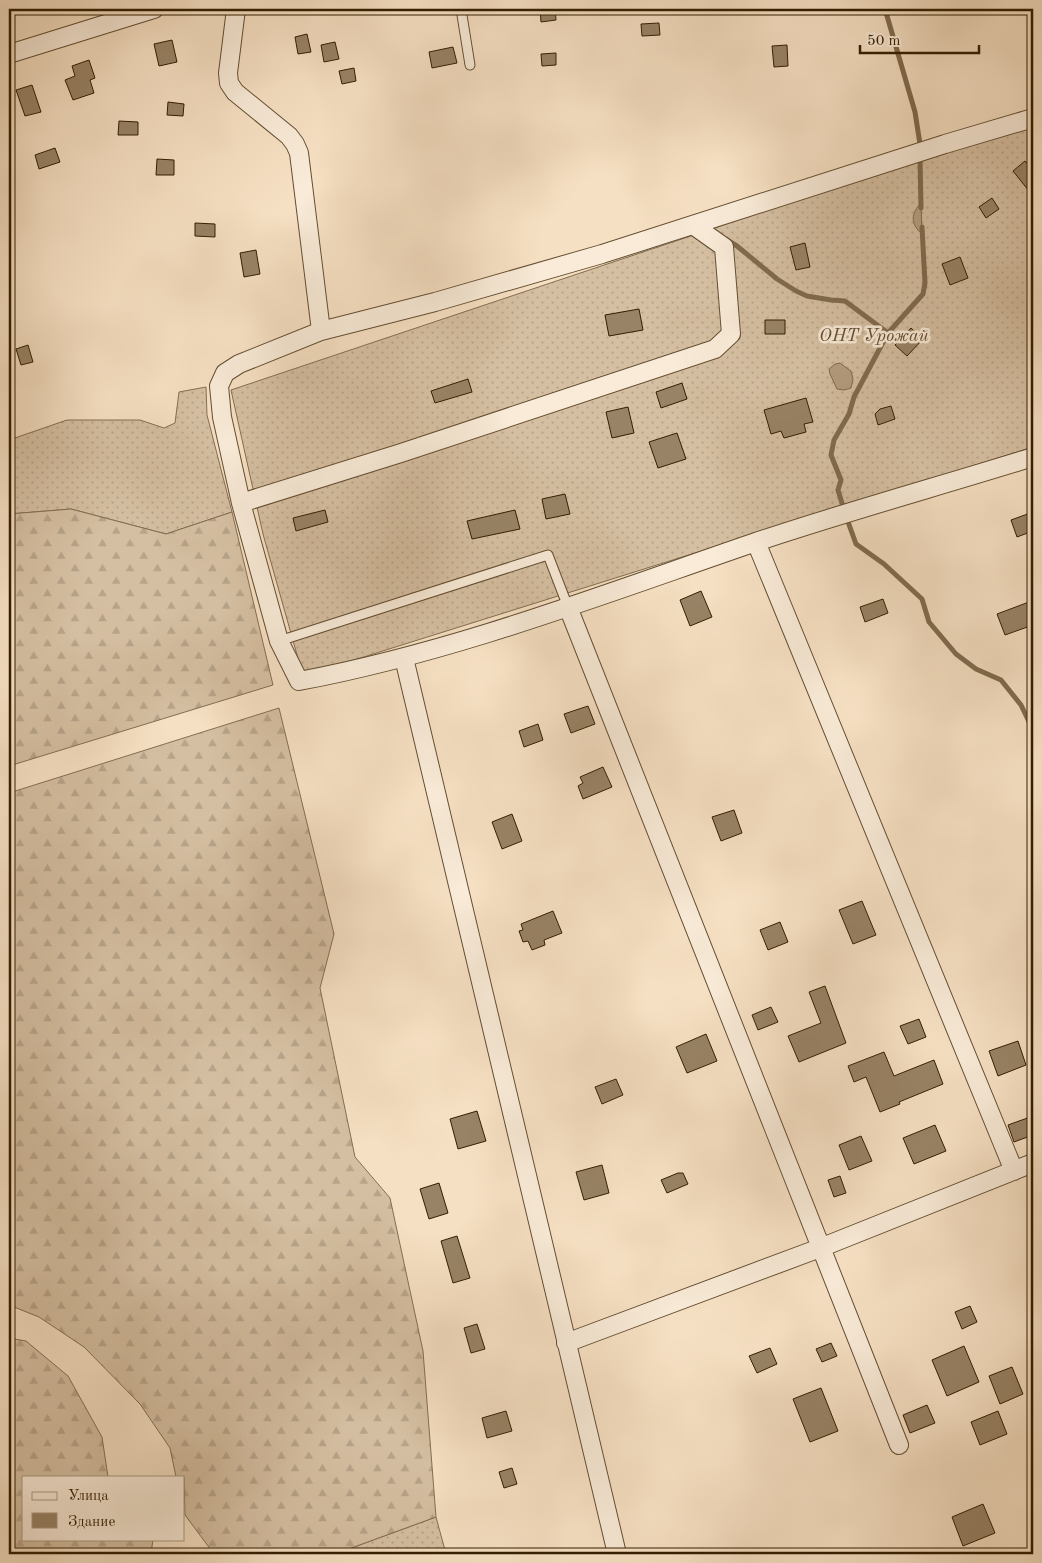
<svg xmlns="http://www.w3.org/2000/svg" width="1042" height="1563" viewBox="0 0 1042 1563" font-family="'Old Standard TT',serif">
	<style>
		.grass { fill: url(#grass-dots); stroke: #846e52 }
		.forest { fill: url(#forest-firs); stroke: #846e52 }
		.water { fill: #b49e81; stroke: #806b4e }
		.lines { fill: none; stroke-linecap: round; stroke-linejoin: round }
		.stream { stroke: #806b4e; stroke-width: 5 }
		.building { fill: #988366; stroke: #331e01 }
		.lane-casing { stroke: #644e32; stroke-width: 11 }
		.street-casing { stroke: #644e32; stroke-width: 20 }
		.lane { stroke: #f9ebd8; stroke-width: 9 }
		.street { stroke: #f9ebd8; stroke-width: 18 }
		.labels { text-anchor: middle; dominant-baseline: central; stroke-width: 5; stroke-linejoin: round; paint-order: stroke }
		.park-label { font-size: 18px; font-style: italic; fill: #644e31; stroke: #f9ebd8 }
	</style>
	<defs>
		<pattern id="grass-dots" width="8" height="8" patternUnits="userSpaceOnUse" patternTransform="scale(1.25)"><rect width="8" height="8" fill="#d5bfa2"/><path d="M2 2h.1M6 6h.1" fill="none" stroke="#b7a48a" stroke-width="1.8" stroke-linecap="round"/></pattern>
		<pattern id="forest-firs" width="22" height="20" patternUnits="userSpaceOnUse" patternTransform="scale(1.25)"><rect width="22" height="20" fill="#d5bfa2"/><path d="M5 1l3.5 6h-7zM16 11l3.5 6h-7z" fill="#b7a48a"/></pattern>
	</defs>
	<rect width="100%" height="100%" fill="#f6e0c3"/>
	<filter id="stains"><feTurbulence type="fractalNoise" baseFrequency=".004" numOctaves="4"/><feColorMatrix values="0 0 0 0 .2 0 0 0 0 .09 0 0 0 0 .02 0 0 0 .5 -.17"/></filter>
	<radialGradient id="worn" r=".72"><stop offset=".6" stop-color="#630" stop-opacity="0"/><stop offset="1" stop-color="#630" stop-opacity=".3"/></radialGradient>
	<path class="grass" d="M1033 114V447L303 676 263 534 231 390 849 183Z
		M206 387 207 415 232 512 166 534 71 509 9 514V440L67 420H140L164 428 175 423 179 392Z
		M436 1517 446 1554H335Z"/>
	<path class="forest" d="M71 509 166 534 232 512 273 685 9 766V514Z
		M279 708 334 934 320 988 355 1157 390 1198 423 1351 436 1517 335 1554H214L185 1515 184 1477H176L170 1448 140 1404 84 1347 39 1317 9 1305V793Z
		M9 1338 26 1341 68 1376 102 1437 108 1477H24V1539H153L151 1554H9Z"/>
	<path class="water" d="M921 203 922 234C910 224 911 213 921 203Z
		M840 363 851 371 853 379 851 388 844 390 837 389 830 374 829 369 835 364Z"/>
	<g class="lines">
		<path class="stream" d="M885 9 915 112 920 144
			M920 158 921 208
			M727 240 737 246 777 279 796 291 807 296 831 300 845 301 888 333
			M844 510 838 490 841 480 831 455 834 440 849 414 854 397 888 333 923 294 925 283 922 227
			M847 519 856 544 884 564 922 599 929 622 956 654 976 669 1001 680 1021 705 1033 730"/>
	</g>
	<path class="building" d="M540 9H555L556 20 541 22Z
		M659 23 660 35 642 36 641 24Z
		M307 34 311 52 298 54 295 37Z
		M172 40 177 62 159 66 154 44Z
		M335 42 339 59 324 62 321 45Z
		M787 45 788 66 774 67 772 46Z
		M453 47 457 63 432 68 429 52Z
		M556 53V65L542 66 541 54Z
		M89 60 95 78 90 80 94 93 73 100 65 80 75 76 72 66Z
		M354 68 356 81 342 84 339 71Z
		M32 85 41 112 25 116 16 90Z
		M168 102 184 104 183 116 167 115Z
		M119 121 138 122V135H118Z
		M55 148 60 162 39 169 35 155Z
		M157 159 174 160V175H156Z
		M1025 161 1033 171V196L1013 171Z
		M992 198 999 209 986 218 979 207Z
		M195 223 215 224V237L195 236Z
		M805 243 810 267 796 270 790 247Z
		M256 250 260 274 244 277 240 253Z
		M960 257 968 278 950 285 942 264Z
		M639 309 643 330 609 336 605 315Z
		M765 320H785V334H765Z
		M911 328 923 339 907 356 895 345Z
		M28 345 33 362 21 365 16 349Z
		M468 379 472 392 435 403 431 391Z
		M682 383 687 399 661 408 656 392Z
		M806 398 813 422 804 424 806 432 784 438 781 431 771 434 764 410Z
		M891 406 895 419 878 425 875 414 880 409Z
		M628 407 634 433 612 438 606 412Z
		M677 433 686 459 658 468 649 442Z
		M565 494 570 514 546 519 542 499Z
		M325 510 328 522 296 531 293 518Z
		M515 510 520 529 472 539 467 521Z
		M1033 512V531L1017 537 1011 520Z
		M701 591 712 617 690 626 680 600Z
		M883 599 888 613 865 622 860 607Z
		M1029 602 1033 613V625L1005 635 997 614Z
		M588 706 595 724 571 733 564 714Z
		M538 724 543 740 524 747 519 731Z
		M603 767 612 787 583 799 578 786 583 783 580 777Z
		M734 810 742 833 721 841 712 817Z
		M512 814 522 841 502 849 492 822Z
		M862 901 876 935 853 944 839 910Z
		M553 911 562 933 544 940 545 945 532 950 528 941 523 942 519 931 523 930 521 924Z
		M780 922 788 942 768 950 760 930Z
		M825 986 846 1043 799 1062 788 1036 821 1023 809 992Z
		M771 1007 778 1022 758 1030 752 1015Z
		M919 1019 926 1037 908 1044 900 1026Z
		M706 1034 717 1061 687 1073 676 1047Z
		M1018 1041 1026 1065 998 1076 989 1051Z
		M884 1052 894 1076 934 1060 943 1084 899 1102 900 1104 880 1112 866 1077 854 1082 848 1066Z
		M616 1079 623 1095 602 1104 595 1087Z
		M477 1111 486 1141 458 1149 450 1119Z
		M1033 1116V1135L1014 1142 1008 1125Z
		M935 1125 946 1151 914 1164 903 1138Z
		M861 1136 872 1161 849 1170 839 1145Z
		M602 1165 609 1193 584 1200 576 1172Z
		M678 1173H683L688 1184 667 1193 661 1180Z
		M840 1176 846 1193 834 1197 828 1180Z
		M439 1183 448 1213 429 1219 420 1189Z
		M457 1236 470 1278 453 1283 441 1241Z
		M970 1306 977 1322 962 1329 955 1312Z
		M477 1324 485 1349 471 1353 464 1328Z
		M831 1343 837 1356 822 1362 816 1349Z
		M964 1346 979 1382 947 1396 932 1360Z
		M770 1348 777 1364 757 1373 749 1356Z
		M1012 1367 1023 1394 1000 1404 989 1376Z
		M821 1388 838 1431 810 1442 793 1399Z
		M927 1405 935 1423 910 1433 903 1415Z
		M506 1411 512 1431 487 1438 482 1418Z
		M998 1411 1007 1434 980 1445 971 1422Z
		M512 1468 517 1484 504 1488 499 1472Z
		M983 1504 995 1533 963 1546 952 1517Z"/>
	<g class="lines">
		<g class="lane-casing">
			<path id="lane" d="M461 9 470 65
				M279 641 548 555 568 607"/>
		</g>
		<g class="street-casing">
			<path id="street" d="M236 9 228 73 229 83 235 92 289 136 295 144 299 153 321 331
				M9 54 154 9
				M1033 118 945 144 602 254 435 302 321 331 239 364 225 373 219 386 222 417 241 503 279 641 299 681C454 652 604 594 753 543 845 512 940 486 1033 457
				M241 503 401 453 715 349 731 334 724 247 693 225
				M756 542 1014 1171
				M568 607 899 1445
				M404 658 617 1554
				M566 1343 820 1248 1033 1163"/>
		</g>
		<use href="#lane" class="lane"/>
		<use href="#street" class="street"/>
	</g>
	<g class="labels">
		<g class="park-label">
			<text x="874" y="336">ОНТ Урожай</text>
		</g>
	</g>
	<rect width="1042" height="1563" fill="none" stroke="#f6e0c3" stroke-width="30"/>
	<rect x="10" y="10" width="1022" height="1543" fill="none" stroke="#331e01" stroke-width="2.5"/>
	<rect x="15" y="15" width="1012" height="1533" fill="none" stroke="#331e01"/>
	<rect x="22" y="1476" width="162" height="65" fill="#f9ebd8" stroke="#aa9982"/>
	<rect x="32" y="1492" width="25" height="8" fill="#f9ebd8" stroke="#aa9982"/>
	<text x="68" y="1500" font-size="15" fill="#331e01">Улица</text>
	<rect x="32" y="1513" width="25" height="15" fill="#988366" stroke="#aa9982"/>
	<text x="68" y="1526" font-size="15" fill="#331e01">Здание</text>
	<path d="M860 45v8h119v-8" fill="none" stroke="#331e01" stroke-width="2.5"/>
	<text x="867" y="45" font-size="15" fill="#331e01" stroke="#f9ebd8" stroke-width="4" paint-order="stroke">50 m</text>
	<rect width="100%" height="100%" filter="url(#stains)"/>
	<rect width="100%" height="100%" fill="url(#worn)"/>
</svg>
